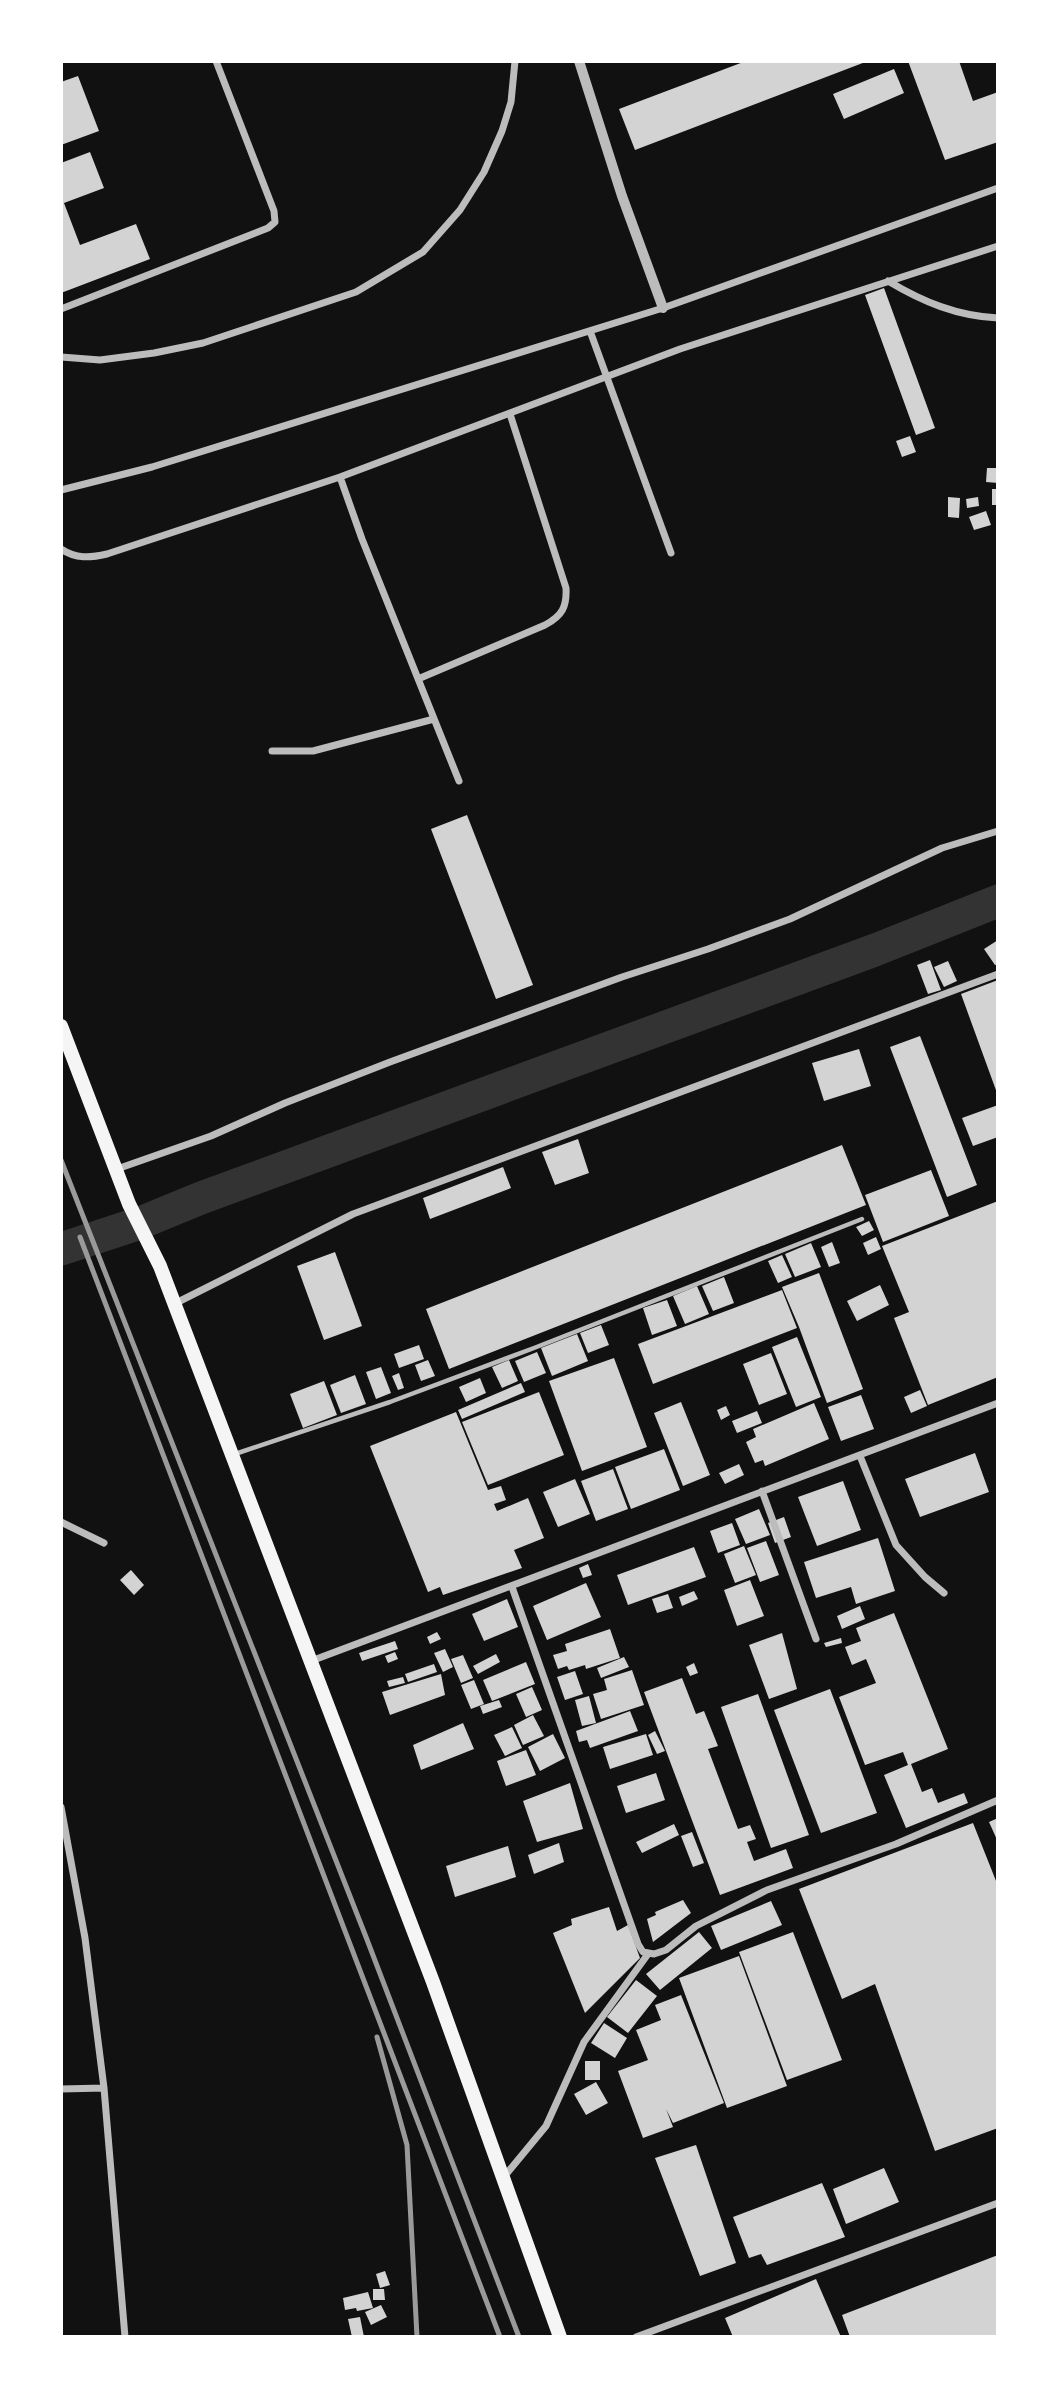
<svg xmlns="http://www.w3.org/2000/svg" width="1059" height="2398" viewBox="0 0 1059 2398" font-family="Mulish,sans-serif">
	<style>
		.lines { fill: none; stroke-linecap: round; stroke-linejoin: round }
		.river { stroke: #333; stroke-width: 33 }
		.building { fill: #d3d3d3 }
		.service { stroke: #bcbcbc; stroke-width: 4.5 }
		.minor { stroke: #bcbcbc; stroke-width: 7 }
		.tertiary { stroke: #bcbcbc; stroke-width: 10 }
		.primary { stroke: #f5f5f5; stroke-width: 14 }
		.rail { stroke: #9a9a9a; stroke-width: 5 }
	</style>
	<rect width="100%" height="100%" fill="#111"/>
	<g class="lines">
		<path class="river" d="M61 1249 140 1223 201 1198 875 950 998 901"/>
	</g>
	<path class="building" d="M746 61H868L635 150 619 109Z
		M908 61H959L973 101 998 92V142L945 160Z
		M894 69 904 93 844 119 833 94Z
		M78 76 99 131 61 145V82Z
		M90 152 104 188 64 203 80 245 136 224 150 259 61 293V163Z
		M884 288 935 428 916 435 865 295Z
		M910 436 916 452 902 457 896 441Z
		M987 468H998V483L986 482Z
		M992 489H998V505H992Z
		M948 497 960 498 959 518 948 517Z
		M978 497 979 506 967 508 966 499Z
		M986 511 991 525 974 530 969 517Z
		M467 815 533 985 496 999 431 829Z
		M998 940V964L995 965 984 949Z
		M930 960 941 990 928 994 917 965Z
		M948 961 957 981 944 987 934 967Z
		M998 980V1093H997L961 994Z
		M920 1036 977 1185 947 1197 890 1047Z
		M859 1049 871 1086 824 1101 812 1063Z
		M998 1105V1137L973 1146 962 1118Z
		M578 1139 589 1173 555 1185 542 1152Z
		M842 1145 866 1205 449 1369 426 1309Z
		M503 1167 511 1188 430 1219 423 1198Z
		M931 1170 949 1216 883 1242 865 1195Z
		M998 1201V1377L928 1405 894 1318 909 1312 882 1246Z
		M869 1221 874 1230 862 1236 856 1227Z
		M876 1237 881 1249 868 1255 863 1243Z
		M832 1242 840 1263 829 1267 821 1247Z
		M811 1243 821 1267 795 1277 785 1254Z
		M335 1252 362 1326 324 1340 297 1266Z
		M782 1255 792 1277 778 1283 768 1261Z
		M819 1273 863 1389 827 1403 799 1327 782 1287Z
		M724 1277 734 1303 713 1311 702 1286Z
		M880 1285 889 1305 857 1321 847 1301Z
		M697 1286 709 1314 685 1324 673 1296Z
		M782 1290 797 1328 653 1384 638 1344Z
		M667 1300 677 1326 652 1335 643 1308Z
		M601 1325 609 1345 588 1353 580 1333Z
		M577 1334 588 1361 552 1376 541 1348Z
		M797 1337 821 1397 796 1407 772 1347Z
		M419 1345 424 1359 399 1368 394 1354Z
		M537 1352 546 1373 524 1382 515 1361Z
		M771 1353 787 1394 759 1405 743 1364Z
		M614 1358 647 1447 582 1471 549 1381Z
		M428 1360 435 1376 421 1381 415 1365Z
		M509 1360 518 1381 502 1388 492 1367Z
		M381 1367 391 1393 376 1399 366 1372Z
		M399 1373 404 1388 398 1390 392 1376Z
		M355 1375 366 1404 341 1413 330 1385Z
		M480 1378 486 1393 466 1402 459 1387Z
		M324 1381 337 1415 303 1428 290 1394Z
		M521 1383 525 1392 462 1419 458 1410Z
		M920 1390 927 1406 911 1413 904 1397Z
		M539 1392 564 1455 488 1485 462 1422Z
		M861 1395 874 1429 841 1441 828 1407Z
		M681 1402 710 1475 683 1486 654 1413Z
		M814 1403 829 1439 765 1466 763 1460 755 1463 746 1442 756 1437 753 1429Z
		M726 1406 730 1415 721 1420 717 1410Z
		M757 1411 762 1423 737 1433 732 1421Z
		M456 1412 488 1490 501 1486 506 1500 494 1504 497 1511 528 1498 544 1538 514 1550 522 1568 443 1595 440 1587 428 1592 370 1446Z
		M664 1449 680 1490 631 1509 615 1467Z
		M975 1453 989 1492 920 1517 905 1479Z
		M739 1464 744 1475 725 1484 719 1473Z
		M613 1469 628 1509 596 1521 581 1481Z
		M575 1479 590 1514 558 1527 543 1492Z
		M843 1481 861 1530 817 1546 798 1497Z
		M759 1509 770 1535 746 1544 735 1519Z
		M784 1517 791 1537 775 1543 768 1523Z
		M732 1523 740 1545 718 1553 710 1531Z
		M878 1538 895 1591 856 1604 851 1587 816 1598 804 1562Z
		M766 1541 779 1575 760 1582 747 1548Z
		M744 1546 756 1575 735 1583 724 1554Z
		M694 1547 706 1577 628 1605 617 1575Z
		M588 1564 592 1575 583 1578 579 1568Z
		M131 1570 144 1585 134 1595 120 1580Z
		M750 1580 764 1616 737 1626 724 1590Z
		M586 1583 601 1617 547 1640 533 1606Z
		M694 1591 698 1599 682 1606 679 1597Z
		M668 1594 673 1608 657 1613 652 1599Z
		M507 1599 518 1627 484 1641 472 1614Z
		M860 1606 865 1619 842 1629 837 1616Z
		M894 1613 948 1749 911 1764 922 1792 932 1788 938 1803 964 1793 968 1803 906 1828 884 1775 908 1765 903 1752 865 1765 839 1697 876 1683 866 1659 852 1665 845 1647 861 1641 856 1628Z
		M610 1629 620 1658 586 1669 585 1665 569 1670 567 1666 558 1669 553 1655 567 1651 565 1644Z
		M437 1632 441 1639 430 1644 427 1637Z
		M782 1633 797 1689 769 1699 749 1645Z
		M841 1638 842 1643 826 1647 824 1643Z
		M395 1641 398 1649 362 1661 359 1653Z
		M445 1649 453 1667 443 1672 434 1653Z
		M395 1652 398 1659 388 1663 385 1656Z
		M496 1654 500 1662 478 1674 473 1666Z
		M463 1655 473 1678 461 1683 451 1659Z
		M624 1657 629 1667 601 1678 597 1668Z
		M526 1662 535 1684 492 1701 483 1680Z
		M694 1663 698 1673 690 1676 686 1667Z
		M434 1664 437 1672 408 1682 405 1674Z
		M632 1670 644 1705 601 1719 593 1694 607 1690 604 1679Z
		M575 1671 583 1694 565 1700 557 1677Z
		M441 1674 445 1695 390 1715 382 1692Z
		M403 1677 405 1683 389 1687 387 1681Z
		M682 1678 696 1714 704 1711 718 1746 708 1749 738 1829 750 1825 756 1839 747 1842 754 1861 786 1849 793 1868 720 1895 644 1692Z
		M474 1680 484 1704 471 1709 461 1685Z
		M532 1687 542 1710 526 1717 516 1694Z
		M830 1689 877 1813 821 1833 774 1710Z
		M758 1694 809 1835 771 1848 721 1707Z
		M589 1696 596 1723 582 1726 575 1700Z
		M499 1700 502 1707 483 1714 480 1706Z
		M630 1711 638 1731 590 1748 587 1740 579 1742 576 1731Z
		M533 1715 544 1736 523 1745 514 1725Z
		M463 1723 474 1749 421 1770 413 1745Z
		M512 1727 522 1748 505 1756 494 1735Z
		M655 1731 665 1751 657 1754 648 1735Z
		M553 1734 565 1758 540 1771 528 1747Z
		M646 1734 653 1755 610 1769 603 1747Z
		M526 1750 536 1775 506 1786 497 1761Z
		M656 1773 665 1800 626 1813 617 1786Z
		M570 1783 583 1829 537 1842 523 1801Z
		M998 1818V1842L989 1822Z
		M973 1823 998 1886V2128L935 2151 875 1984 842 1999 799 1889Z
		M674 1824 679 1835 642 1853 636 1842Z
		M692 1832 704 1863 693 1867 681 1836Z
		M559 1843 564 1862 534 1874 528 1855Z
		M508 1846 516 1877 455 1897 446 1866Z
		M683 1900 691 1913 653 1942 647 1919 656 1915 655 1912Z
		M771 1901 782 1925 721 1950 711 1926Z
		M609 1907 617 1931 628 1925 640 1958 585 2013 553 1933 572 1925 571 1919Z
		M699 1932 712 1948 660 1990 646 1974Z
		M793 1932 842 2060 787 2080 739 1952Z
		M739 1956 787 2086 727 2108 679 1978Z
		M636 1980 657 1996 628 2033 607 2017Z
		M681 1995 724 2103 673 2123 666 2109 673 2127 643 2138 618 2071 648 2060 636 2030 661 2020 655 2005Z
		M604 2023 627 2038 615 2058 591 2043Z
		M585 2061H600V2080H585Z
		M596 2082 608 2103 586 2115 574 2094Z
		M696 2145 736 2263 700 2276 655 2158Z
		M884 2168 899 2202 846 2224 833 2189Z
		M822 2183 845 2237 767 2265 761 2254 749 2258 733 2217Z
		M998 2255V2337H850L842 2315Z
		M385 2271 390 2285 380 2288 376 2274Z
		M816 2279 841 2337H733L725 2318Z
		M373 2289H384L385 2300H373Z
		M368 2292 373 2308 357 2311 356 2308 345 2310 343 2298Z
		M381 2305 387 2317 371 2325 365 2312Z
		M360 2317 364 2337H352L348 2319Z"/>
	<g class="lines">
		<path class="service" d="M235 1454 390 1402 534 1348 862 1219"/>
		<path class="minor" d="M888 281C923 302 957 316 998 318
			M61 309 268 228 275 222 274 211 216 61
			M590 331 671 553
			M61 357 100 360 154 353 203 343 356 292 423 252 460 210 484 172 502 131 511 102 515 61
			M340 477 362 539 459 781
			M61 490 152 467 663 308 998 188
			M61 549C76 559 90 558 107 554L340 477 680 349 998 246
			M418 679 545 625C562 616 567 607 566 588L510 414
			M272 751H313L434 719
			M117 1169 211 1136 285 1103 390 1062 622 977 708 949 790 919 942 848 998 831
			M174 1304 353 1214 998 974
			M860 1456 896 1545 925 1577 944 1593
			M762 1491 816 1639
			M61 1522 104 1543
			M512 1587 638 1944 643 1952 654 1954 666 1950 696 1926 767 1890 896 1844 998 1800
			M311 1661 998 1403
			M61 1807 85 1938 104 2088 125 2337
			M61 2089 104 2088
			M503 2178 546 2126 584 2042 648 1954
			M636 2337 998 2203"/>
		<path class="tertiary" d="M579 61 622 196 663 308"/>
		<path class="primary" d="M61 1026 129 1204 160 1266 433 1982 560 2337"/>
		<path class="rail" d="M61 1160 366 1937 519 2337
			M80 1237 500 2337
			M377 2037 407 2145 417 2337"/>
	</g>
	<rect width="1059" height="2398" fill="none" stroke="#ffffff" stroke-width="126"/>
</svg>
